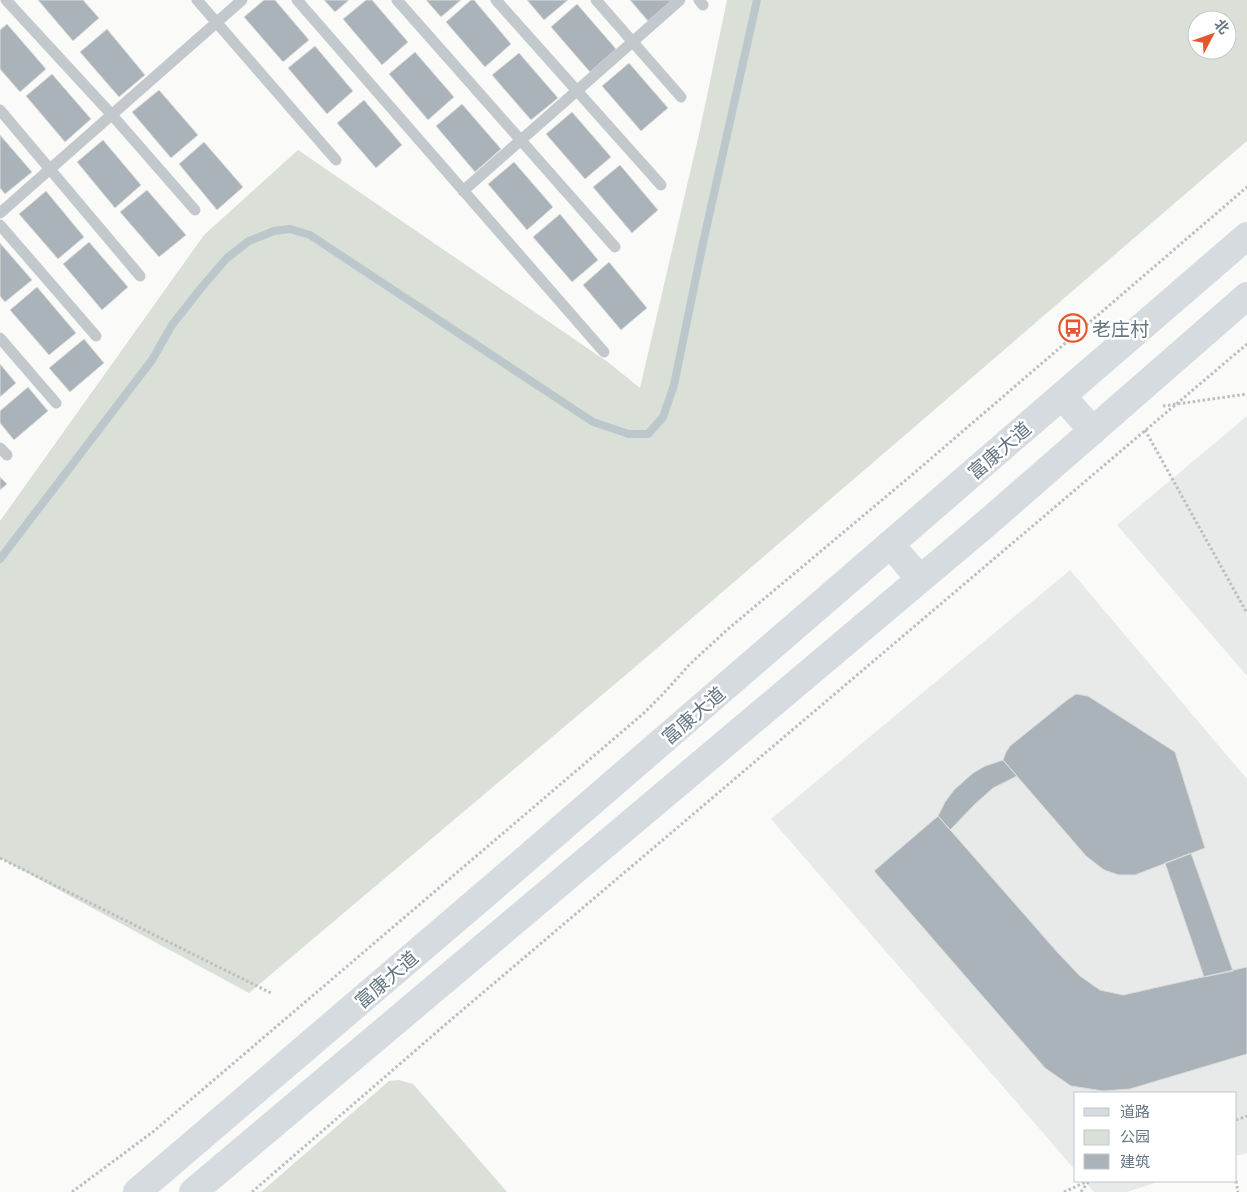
<svg xmlns="http://www.w3.org/2000/svg" width="1247" height="1192" viewBox="0 0 1247 1192" font-family="Commissioner,'Noto Sans SC',sans-serif">
	<style>
		.built { fill: #e8e9e9 }
		.green { fill: #dadfd7; fill-rule: evenodd }
		.lines { fill: none; stroke-linecap: round; stroke-linejoin: round }
		.stream { stroke: #bbc7cb; stroke-width: 8 }
		.building { fill: #aab3b9; stroke: #dcdcda }
		.path { stroke: #bbbfc2; stroke-width: 3; stroke-dasharray: 2.5 2.5; stroke-linecap: butt }
		.lane { stroke: #c3c8cc; stroke-width: 11 }
		.secondary { stroke: #d6dbdf; stroke-width: 28 }
		.labels { text-anchor: middle; dominant-baseline: central; stroke-width: 5; stroke-linejoin: round; paint-order: stroke }
		.poi-label { font-size: 19px; fill: #657683; stroke: #fff; text-anchor: start }
		.street-label { font-size: 19px; fill: #657683; stroke: #fff }
	</style>
	<rect width="100%" height="100%" fill="#fafaf8"/>
	<path class="built" d="M1247 416V676L1117 525Z
		M1070 570 1247 779V1153L1236 1156V1093H1076V1171L771 819Z
		M1084 1181H1161L1127 1192H1094Z"/>
	<path class="green" d="M727 0H1247V141L641 662 249 993 0 858V521L204 235 298 150 609 363 640 388 699 134ZM1197 20H1227V50H1197Z
		M399 1080 413 1084 507 1192H261L389 1081Z"/>
	<g class="lines">
		<path class="stream" d="M0 559 152 360 172 325 201 288 227 258 249 241 274 231 290 229 310 235 593 422 629 434H648L663 417 674 385 703 243 757 0"/>
	</g>
	<path class="building" d="M38 0H83L99 18 73 41Z
		M264 0H275L309 40 283 62 244 17Z
		M324 0H349L335 12Z
		M366 0H372L408 42 382 65 343 19Z
		M426 0H461L441 17Z
		M471 0H474L511 44 485 67 446 22Z
		M527 0H568L544 20Z
		M630 0H672L648 21Z
		M577 4 616 49 590 72 551 27Z
		M7 24 46 69 20 92 0 69V30Z
		M107 29 145 75 119 97 80 52Z
		M315 46 353 91 327 114 288 68Z
		M415 52 454 97 428 120 389 74Z
		M519 53 558 98 531 120 492 75Z
		M629 63 668 108 641 131 602 86Z
		M52 74 91 119 65 142 26 96Z
		M159 90 198 135 171 158 132 112Z
		M364 100 402 145 376 168 337 123Z
		M462 104 501 149 475 172 436 126Z
		M572 112 611 157 585 179 546 134Z
		M0 135 32 172 5 194 0 188Z
		M103 140 141 185 115 208 77 162Z
		M204 142 243 187 217 210 179 164Z
		M514 162 553 207 527 230 488 184Z
		M620 165 658 210 632 233 593 187Z
		M147 190 186 235 159 257 120 212Z
		M46 191 84 237 58 259 19 214Z
		M560 214 598 260 572 282 533 237Z
		M89 242 128 287 102 310 63 264Z
		M0 243 32 280 5 302 0 296Z
		M609 262 647 308 621 330 583 285Z
		M37 287 76 333 49 355 10 310Z
		M84 339 104 363 70 392 49 368Z
		M0 364 16 383 0 397Z
		M28 387 48 411 14 440 0 423V411Z
		M0 477 7 484 0 490Z
		M1076 694 1088 696 1175 752 1205 848 1135 875H1119L1104 870 1086 856 1003 760 1006 752 1010 746 1067 700Z
		M1003 760 1017 776 993 788 975 804 950 830 938 816 945 802 954 790 973 773 985 766Z
		M938 816 1058 953 1080 976 1100 990 1123 995 1247 967V1054L1130 1089 1103 1091 1071 1086 1045 1068 874 871Z
		M1191 853 1233 971 1204 977 1165 863Z"/>
	<g class="lines">
		<path class="path" d="M1163 406 1247 394
			M1145 430 1247 613
			M0 858 271 993
			M1236 1120 1247 1116
			M1236 1181 1238 1192
			M72 1192 154 1131 644 713 663 694 690 664 728 629 913 474 1247 187
			M252 1192 446 1024 1247 344
			M1064 1192 1088 1181
			M1081 1192 1089 1181"/>
		<path class="lane" d="M6 0 112 115 195 210
			M197 0 336 160
			M297 0 604 352
			M397 0 615 247
			M496 0 661 185
			M596 0 681 97
			M699 0 703 5
			M0 110 140 276
			M463 191 680 0
			M0 213 242 0
			M0 225 96 336
			M0 338 56 403
			M0 448 7 455"/>
		<path class="secondary" d="M1062 396 1093 431
			M890 544 920 579
			M137 1192 490 890 1247 236
			M193 1192 988 522 1247 296"/>
	</g>
	<defs>
		<g id="bus-ring" transform="scale(1.4375)"><circle r="9.5" fill="#fff" stroke="#e4572e" stroke-width="1.5"/><path d="M-5-6H5V4H4V6H2V4H-2V6H-4V4H-5ZM-3.5-4V0h7V-4ZM-3.5 1.2v1.5H-2V1.2ZM2 1.2v1.5H3.5V1.2Z" fill="#e4572e"/></g>
	</defs>
	<g fill-rule="evenodd">
		<use href="#bus-ring" x="1073" y="328"/>
	</g>
	<g class="labels">
		<g class="poi-label">
			<text x="1092" y="328">老庄村</text>
		</g>
		<g class="street-label">
			<text transform="translate(999 450) rotate(-41)">富康大道</text>
			<text transform="translate(693 715) rotate(-41)">富康大道</text>
			<text transform="translate(386 979) rotate(-41)">富康大道</text>
		</g>
	</g>
	<rect x="1074" y="1092" width="162" height="90" fill="#ffffff" stroke="#c1c8cd"/>
	<rect x="1084" y="1108" width="25" height="8" fill="#d6dbdf" stroke="#c1c8cd"/>
	<text x="1120" y="1117" font-size="15" fill="#657683">道路</text>
	<rect x="1084" y="1130" width="25" height="15" fill="#dadfd7" stroke="#c1c8cd"/>
	<text x="1120" y="1142" font-size="15" fill="#657683">公园</text>
	<rect x="1084" y="1154" width="25" height="15" fill="#aab3b9" stroke="#c1c8cd"/>
	<text x="1120" y="1167" font-size="15" fill="#657683">建筑</text>
	<g transform="translate(1212 35) rotate(49)"><circle r="24" fill="#ffffff" stroke="#c1c8cd"/>
	<path d="M0-4L9 19L0 12L-9 19Z" fill="#e4572e"/>
	<text y="-8" font-size="14" font-weight="bold" text-anchor="middle" fill="#657683">北</text>
	</g>
</svg>
